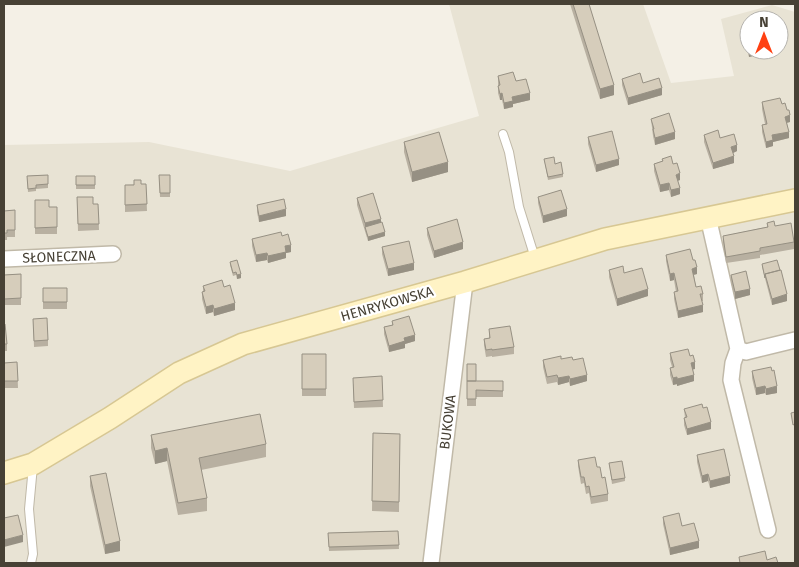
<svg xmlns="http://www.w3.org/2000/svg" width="799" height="567" viewBox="0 0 799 567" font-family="'Fira Sans',sans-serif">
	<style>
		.residential { fill: #e8e3d4; fill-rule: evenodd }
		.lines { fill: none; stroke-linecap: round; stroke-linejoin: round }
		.lane-casing { stroke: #c0b9a8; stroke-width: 10 }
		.street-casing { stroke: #c0b9a8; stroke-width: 18 }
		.secondary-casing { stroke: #d7c793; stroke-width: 24 }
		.lane { stroke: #fff; stroke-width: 8 }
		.street { stroke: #fff; stroke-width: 15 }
		.secondary { stroke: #fff3c5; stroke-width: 21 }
		.wall { fill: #b8b0a1 }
		.shaded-wall { fill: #969083 }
		.building { fill: #d6cdbb; stroke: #969083 }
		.labels { text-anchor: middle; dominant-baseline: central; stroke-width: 4.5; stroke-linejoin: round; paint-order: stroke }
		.street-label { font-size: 14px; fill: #474135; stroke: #fff }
	</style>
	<rect width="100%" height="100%" fill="#f4f0e6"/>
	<path class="residential" d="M449 4H643L671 83 734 76 721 19 772 5 795 12V563H4V145L149 142 290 171 479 116ZM749 20H779V50H749Z"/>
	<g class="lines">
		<g class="lane-casing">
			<path id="lane" d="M503 134 509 152 519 207 535 258
				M31 563 33 554 29 509 33 466"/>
		</g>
		<g class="street-casing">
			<path id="street" d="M708 217 738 349 733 363 731 380 768 530
				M4 259 113 254
				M738 349 746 352 795 340
				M431 563 465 282"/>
		</g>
		<g class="secondary-casing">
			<path id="secondary" d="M4 473 33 464 110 418 179 373 243 344 465 282 605 239 795 200"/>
		</g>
		<use href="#lane" class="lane"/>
		<use href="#street" class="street"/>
		<use href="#secondary" class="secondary"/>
	</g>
	<path class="wall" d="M570 4H589L614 95 600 99Z
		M744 33 749 50H774V53L766 55 765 53 749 57 744 40Z
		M498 76 516 81 530 100 513 104V107L504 109 502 100H500L498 93Z
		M622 79 643 83 662 95 628 105 622 85Z
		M762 102 782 104 790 122 787 123 789 138 773 142V146L766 148 762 132V125L765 124 762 109Z
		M651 119 675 139 655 145 653 136Z
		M704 135 720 138 737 151 733 153 734 163 713 169 704 142Z
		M588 137 619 165 596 172 588 144Z
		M404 142 448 172 412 182 404 152Z
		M544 159 555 164 563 174V177L548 180Z
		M662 159 673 164 680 180 678 181 680 194 671 197 669 190 660 192 654 171V164L662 161Z
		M48 175V188L36 189V191L28 192 27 176Z
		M159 175H170V197H160Z
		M76 176H95V189H76Z
		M146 184 147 211 125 212V185Z
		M77 197 93 204H98L99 230 78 231Z
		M538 197 567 216 543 223 538 203Z
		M357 198 381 222 385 236 368 241 357 205Z
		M35 200 49 207H57V234H35Z
		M257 205 286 216 259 222 257 212Z
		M15 210V237H7V240H4V211Z
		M767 223 775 226 794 242V249L760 255V258L726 263 723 242V236L767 227Z
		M427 228 463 249 434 258 427 235Z
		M282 236 291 252 286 253V258L268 263 267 260 256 262 252 246V239Z
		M382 247 414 270 388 276 382 254Z
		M666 255 693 260 697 274 694 275 696 287 703 294V301H702L703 312 678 318 674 299V292H676L674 280 670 281 666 261Z
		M230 262 241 278 237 279 236 275 233 276 230 265Z
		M762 264 787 301 772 305 762 267Z
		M609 270 624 273 648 296 617 306 609 277Z
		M21 274V305H4V275Z
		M731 275 750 295 735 299 731 282Z
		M203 286 224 287 235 310 214 316 213 312 206 314 202 299V292H203Z
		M43 288H67V309H43Z
		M33 319 48 340V346L34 347Z
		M392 321 415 341 405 344V348L389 352 384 334V327L392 325Z
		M4 324 7 344V351H4Z
		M489 329 514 347V354L492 357V356L486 357 484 345V339L489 338Z
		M670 353 690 356 695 369H693L694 381 677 386V384L673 385 670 375V368L672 367 670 360Z
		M302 354H326V396H302Z
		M561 359 573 360 587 381 570 386 569 382 558 385 557 382 547 384 543 367V360Z
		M17 362 18 388H4V363Z
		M467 364 476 381H503V397H476V406H467Z
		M752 371 777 393 766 395 765 393 756 395 752 378Z
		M382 376 383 407 354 408 353 384Z
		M684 409 711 429 687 435 684 425V418H685Z
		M373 433 400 434 399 512 372 511Z
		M151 435 266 444V457L201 470 207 498V511L178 515 167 461 155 464 151 448Z
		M697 455 730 483 710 488 708 481 702 483 697 462Z
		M578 460 602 478 608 494V501L591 504 589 493 586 494 584 483 581 484 578 466Z
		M609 463 625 478V481L612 484Z
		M90 476 120 551 105 554 90 486Z
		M663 517 682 526 699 548 670 555 663 524Z
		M795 517V531L794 524V518Z
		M398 531 399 549 329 551 328 533Z"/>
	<path class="shaded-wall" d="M752 50H765V53L749 57V51Z
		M766 50H774V53L766 55Z
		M614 85V95L600 99V89Z
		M662 88V95L628 105V98Z
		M502 93V100H500V94Z
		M530 93V100L513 104V107L504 109V103L512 97Z
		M790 115V122L785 123V117Z
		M675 132V139L655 145V138Z
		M789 132V138L773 142V146L766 148V142L772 135Z
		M737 145V151L731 154V147Z
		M734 156V163L713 169V163Z
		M619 159V165L596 172V165Z
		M448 162V172L412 182V172Z
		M680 173V180L676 181V175Z
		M669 183V190L660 192V185Z
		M680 188V194L671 197V190Z
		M286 209V216L259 222V216Z
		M567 209V216L543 223V216Z
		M381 219V226L365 227V223Z
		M385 232V236L368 241V237Z
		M463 242V249L434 258V251Z
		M291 245V252L286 253V258L268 263V256L285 246Z
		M267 253V260L256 262V255Z
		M414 263V270L388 276V269Z
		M697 267V274L692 275V269Z
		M674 273V280L670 281V274Z
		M241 274V278L237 279V275Z
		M648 289V296L617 306V299Z
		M750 289V295L735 299V292Z
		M787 294V301L772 305V299Z
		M235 303V310L214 316V309Z
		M213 305V312L206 314V307Z
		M703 305V312L678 318V311Z
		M415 335V341L405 344V348L389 352V346L404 338Z
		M695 362V369L691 370V363Z
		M587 375V381L570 386V379Z
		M694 375V381L677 386V379Z
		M569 376V382L558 385V378Z
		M677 377V384L673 385V378Z
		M765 386V393L756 395V388Z
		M777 386V393L766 395V389Z
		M711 422V429L687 435V429Z
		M167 448V461L155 464V451Z
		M708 474V481L702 483V476Z
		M730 476V483L710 488V481Z
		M23 535V542L4 547V540Z
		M120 541V551L105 554V545Z
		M699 541V548L670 555V548Z"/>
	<path class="building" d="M573 4H589L614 85 600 89Z
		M749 32V50H752L749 51 744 33Z
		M513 72 516 81 526 79 530 93 512 97 513 101 504 103 502 93 500 94 498 86 500 85 498 76Z
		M640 73 643 83 659 78 662 88 628 98 622 79Z
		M780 98 782 104 785 103 787 110H789L790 115 785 117 789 132 772 135 773 140 766 142 762 125 767 124 762 102Z
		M669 113 675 132 655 138 653 129H654L651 119Z
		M718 130 720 138 734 134 737 145 731 147 734 156 713 163 704 135Z
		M612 131 619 159 596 165 588 137Z
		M439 132 448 162 412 172 404 142Z
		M671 156 673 164 677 163 680 173 676 175 680 188 671 190 669 183 660 185 654 164 663 161 662 159Z
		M554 157 555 164 561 162 563 174 548 177 544 159Z
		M48 175V184L36 185V188L28 189 27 176Z
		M159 175H170V193H160Z
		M76 176H95V185H76Z
		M134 180H141V184H146L147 204 125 205V185H134Z
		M561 190 567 209 543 216 538 197Z
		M373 193 381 219 365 223 357 198Z
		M77 197H93V204H98L99 224H78Z
		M284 199 286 209 259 216 257 205Z
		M35 200H49V207H57V227L35 228Z
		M15 210V230H7V233H4V211Z
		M457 219 463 242 434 251 427 228Z
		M774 221 775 226 791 223 794 242 760 248V251L726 257 723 236 768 227 767 223Z
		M382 222 385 232 368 237 365 227Z
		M281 232 282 236 288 234 291 245 285 246 286 252 268 256 267 253 256 255 252 239Z
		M409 241 414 263 388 269 382 247Z
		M690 249 693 260H695L697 267 692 269 696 287 701 286 703 294H700L703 305 678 311 674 292 678 291 674 273 670 274 666 255Z
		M237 260 241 274 237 275 236 272 233 273 230 262Z
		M777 260 780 270 765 274V278L762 264Z
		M623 266 624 273 642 268 648 289 617 299 609 270Z
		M781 270 787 294 772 299 765 274Z
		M746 271 750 289 735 292 731 275Z
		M21 274V298L4 299V275Z
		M222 280 224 287 230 285 235 303 214 309 213 305 206 307 202 292 205 291 203 286Z
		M43 288H67V302H43Z
		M409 316 415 335 404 338 405 341 389 346 384 327 393 325 392 321Z
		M47 318 48 340 34 341 33 319Z
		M4 324H5L7 344H4Z
		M510 326 514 347 492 350V349L486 350 484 339 490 338 489 329Z
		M688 349 690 356 693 355 695 362 691 363 694 375 677 379V377L673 378 670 368 674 367 670 353Z
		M302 354H326V389H302Z
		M561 356V359L572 357 573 360 583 358 587 375 570 379 569 376 558 378 557 375 547 377 543 360Z
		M17 362 18 381H4V363Z
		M467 364H476V381H467Z
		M771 367 772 371 774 370 777 386 766 389 765 386 756 388 752 371Z
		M382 376 383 400 354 402 353 378Z
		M467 381H503V391L476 390V399H467Z
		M702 404 703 408 707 407 711 422 687 429 684 418 687 417 684 409Z
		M795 412V424L793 425 791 413Z
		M260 414 266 444 199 458 207 498 178 503 167 448 155 451 151 435Z
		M373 433 400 434 399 502 372 501Z
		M724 449 730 476 710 481 708 474 702 476 697 455Z
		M595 457 597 467H600L602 478 605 477 608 494 591 497 589 486 586 487 584 477H581L578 460Z
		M622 461 625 478 612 480 609 463Z
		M106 473 120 541 105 545 90 476Z
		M679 513 682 526 694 523 699 541 670 548 663 517Z
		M18 515 23 535 4 540V518Z
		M398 531 399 545 329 547 328 533Z
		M765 551 767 560 776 557 778 563H740L739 557Z"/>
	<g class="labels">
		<g class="street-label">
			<text transform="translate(59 257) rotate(-2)">SŁONECZNA</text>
			<text transform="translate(387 304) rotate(-16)">HENRYKOWSKA</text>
			<text transform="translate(448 422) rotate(-83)">BUKOWA</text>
		</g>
	</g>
	<rect width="799" height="567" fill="none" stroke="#474135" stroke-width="10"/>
	<g transform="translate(764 35)"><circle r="24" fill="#ffffff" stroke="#b5b3ae"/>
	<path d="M0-4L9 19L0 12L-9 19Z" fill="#ff4012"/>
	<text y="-8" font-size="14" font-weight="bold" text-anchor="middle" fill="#474135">N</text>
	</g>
</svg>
